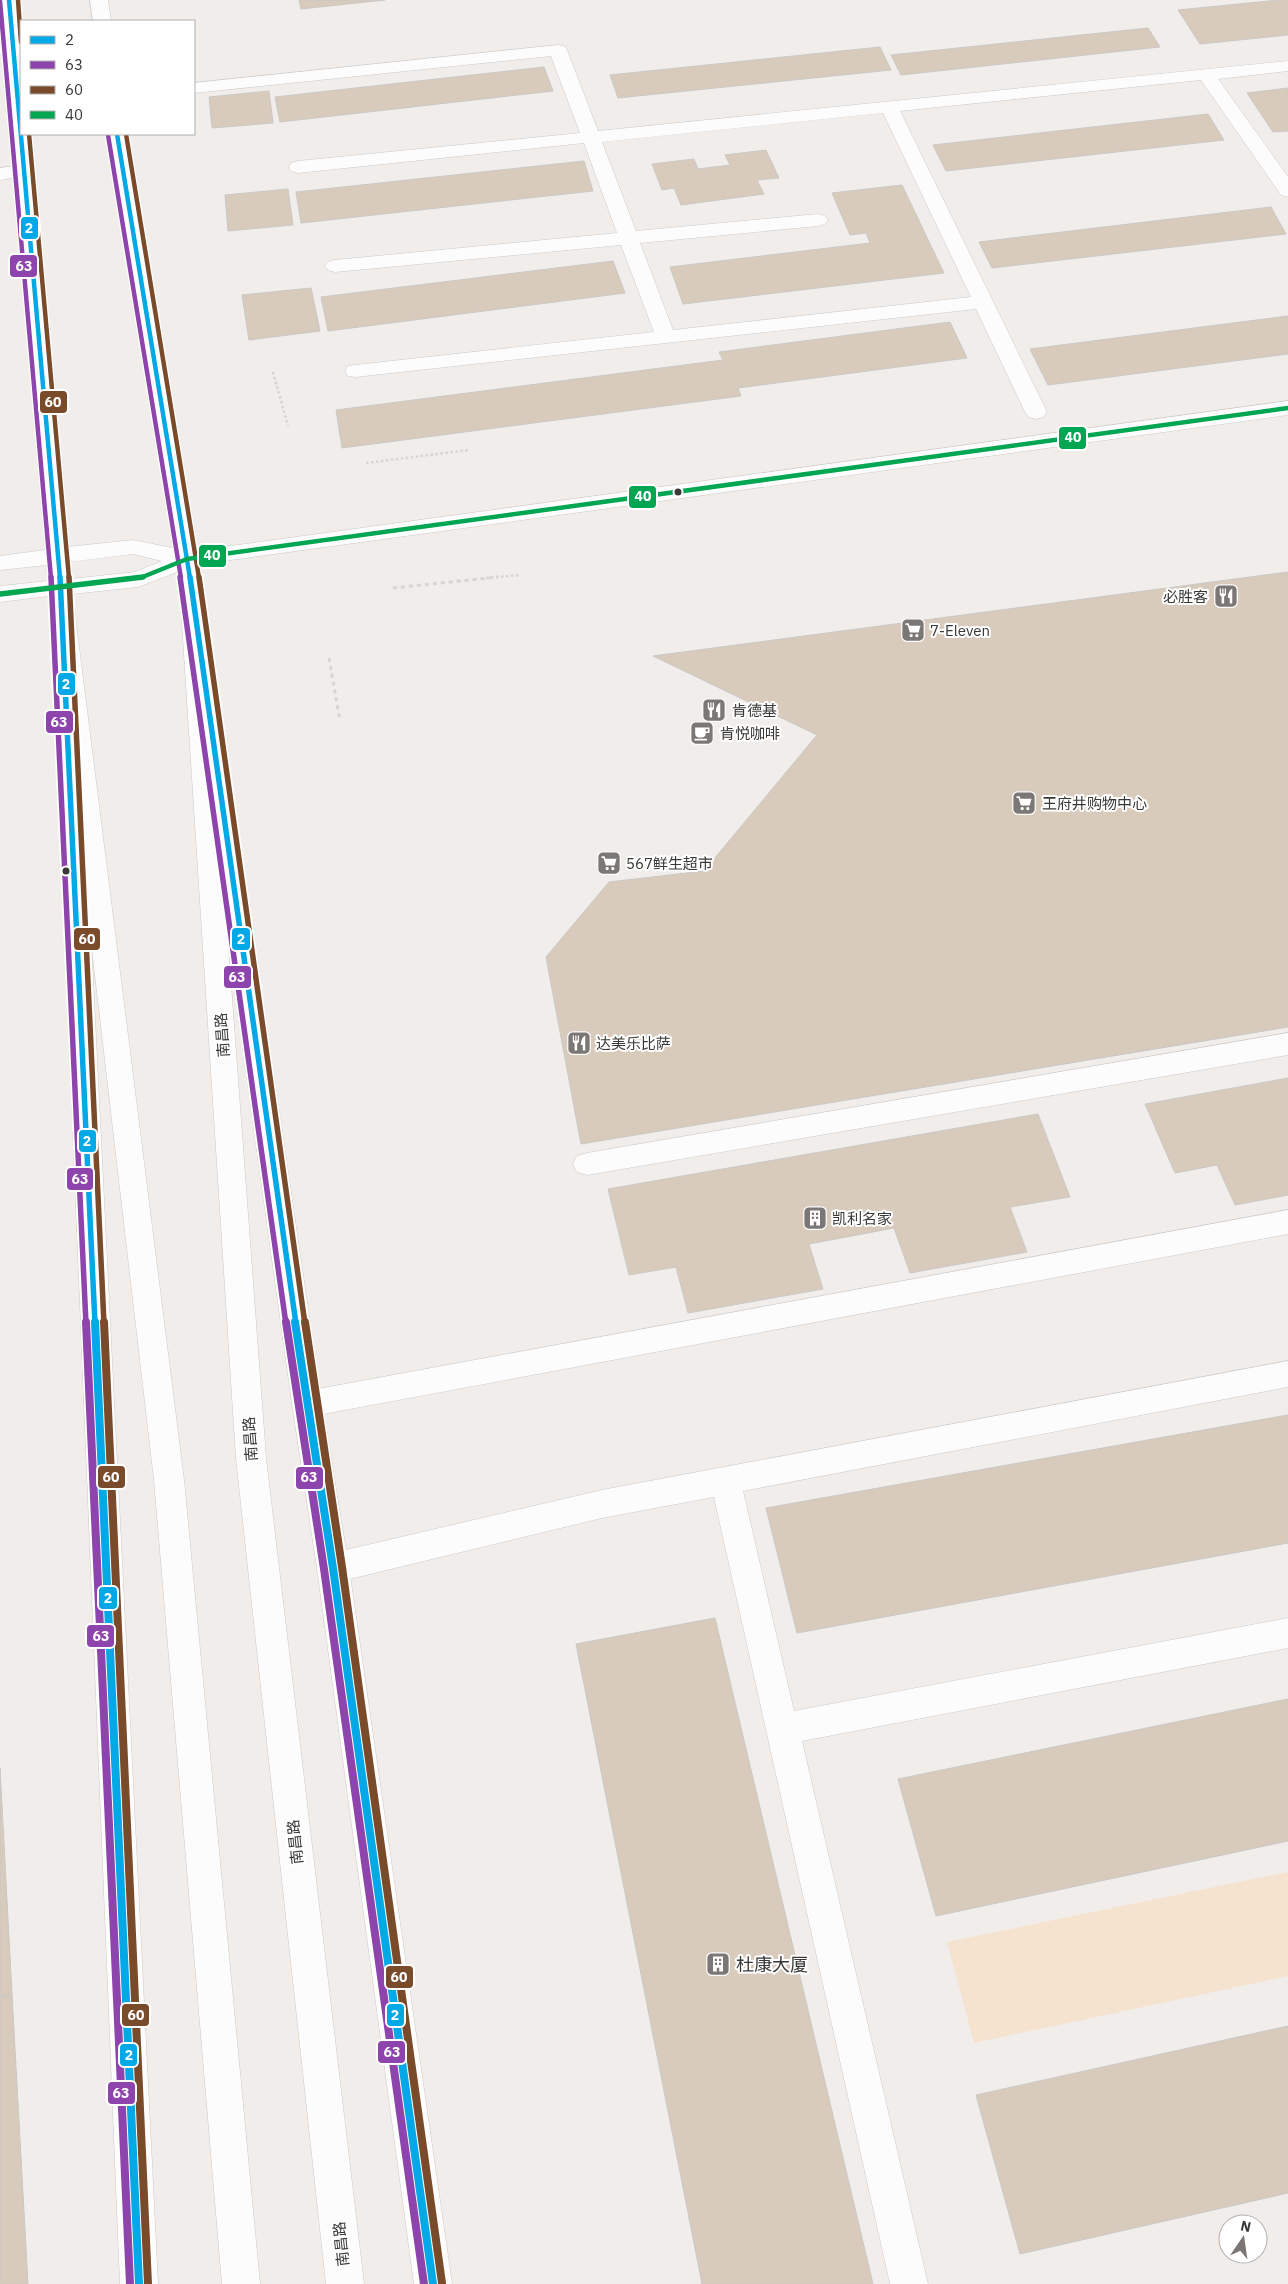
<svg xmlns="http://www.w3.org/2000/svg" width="1288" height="2284" viewBox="0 0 1288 2284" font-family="'IBM Plex Sans','Noto Sans SC',sans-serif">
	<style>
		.green { fill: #f6e3cf }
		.building { fill: #d8cbbc; stroke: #cac8c5 }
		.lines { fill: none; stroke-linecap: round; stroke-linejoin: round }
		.minor-casing { stroke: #cdcac8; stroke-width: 1 }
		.major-casing { stroke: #cdcac8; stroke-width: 1 }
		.highway-casing { stroke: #cdcac8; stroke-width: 1 }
		.path-far1 { stroke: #d6d5d5; stroke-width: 2.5; stroke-dasharray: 2.5 2.5; stroke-linecap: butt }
		.path { stroke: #d6d5d5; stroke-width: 3; stroke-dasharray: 4 4; stroke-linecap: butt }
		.minor { fill: #fdfcfc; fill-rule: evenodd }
		.major { fill: #fdfcfc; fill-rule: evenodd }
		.highway { fill: #fdfcfc; fill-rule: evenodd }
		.bus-1-far2-casing { stroke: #fff; stroke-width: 7 }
		.bus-1-far1-casing { stroke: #fff; stroke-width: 9 }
		.bus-1-casing { stroke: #fff; stroke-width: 11 }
		.bus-2-far2-casing { stroke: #fff; stroke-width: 7 }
		.bus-2-far1-casing { stroke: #fff; stroke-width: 9 }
		.bus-2-casing { stroke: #fff; stroke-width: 11 }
		.bus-3-far2-casing { stroke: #fff; stroke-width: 7 }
		.bus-3-far1-casing { stroke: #fff; stroke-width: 9 }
		.bus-3-casing { stroke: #fff; stroke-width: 11 }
		.bus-4-far1-casing { stroke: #fff; stroke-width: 7 }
		.bus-4-casing { stroke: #fff; stroke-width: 9 }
		.bus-1-far2 { stroke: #03a8e6; stroke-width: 4.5 }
		.bus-1-far1 { stroke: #03a8e6; stroke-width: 5.5 }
		.bus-1 { stroke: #03a8e6; stroke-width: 8 }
		.bus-2-far2 { stroke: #8e44ad; stroke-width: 4.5 }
		.bus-2-far1 { stroke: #8e44ad; stroke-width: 5.5 }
		.bus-2 { stroke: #8e44ad; stroke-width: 8 }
		.bus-3-far2 { stroke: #7a4b2a; stroke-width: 4.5 }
		.bus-3-far1 { stroke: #7a4b2a; stroke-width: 5.5 }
		.bus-3 { stroke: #7a4b2a; stroke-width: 8 }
		.bus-4-far1 { stroke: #00a651; stroke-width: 4.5 }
		.bus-4 { stroke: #00a651; stroke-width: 5.5 }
		.bus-dot { fill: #3a3836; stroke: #fff; stroke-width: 2 }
		.labels { text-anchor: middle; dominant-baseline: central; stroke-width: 4; stroke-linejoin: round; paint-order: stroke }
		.poi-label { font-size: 15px; fill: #3a3836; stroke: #fff; text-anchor: start }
		.street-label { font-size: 15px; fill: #3a3836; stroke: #fff }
		.near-poi-label { font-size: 18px; fill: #3a3836; stroke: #fff; text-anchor: start }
		.line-badge { stroke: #fff; stroke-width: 2 }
		.badge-label { font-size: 14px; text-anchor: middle; font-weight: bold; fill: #fff }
	</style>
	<rect width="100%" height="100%" fill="#f0edea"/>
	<path class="green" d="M1288 1872V1976L974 2043 947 1942Z"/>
	<path class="building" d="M299 0H385L301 9Z
		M1279 0H1288V35L1200 44 1178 10Z
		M1148 28 1160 47 901 75 891 55Z
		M880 47 891 70 618 98 610 75Z
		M544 67 553 91 280 122 275 97Z
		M1288 88V131L1273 132 1247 93Z
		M269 91 273 123 212 128 209 97Z
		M1208 114 1224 140 946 171 933 145Z
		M766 150 779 178 757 180 764 194 681 205 674 188 662 190 652 164 694 159 698 169 730 165 725 155Z
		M584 161 593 191 301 223 296 192Z
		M902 185 944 273 683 304 670 267 870 243 866 233 850 235 832 193Z
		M288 189 293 225 228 231 225 195Z
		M1271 207 1286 234 992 268 979 242Z
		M613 261 625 293 328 331 321 297Z
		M311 288 320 331 249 340 242 295Z
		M1288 316V354L1048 385 1030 349Z
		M950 322 967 358 738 388 741 396 342 448 336 410 723 360 719 352Z
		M1288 572V1027L581 1144 546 957 609 882 704 871 817 735 653 656Z
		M1288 1078V1195L1235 1205 1217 1165 1175 1173 1145 1104Z
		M1038 1114 1070 1197 1010 1207 1027 1252 910 1273 894 1228 809 1244 823 1289 688 1313 676 1267 629 1275 608 1189Z
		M1288 1415V1543L797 1633 766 1508Z
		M715 1618 873 2284H702L576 1644Z
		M1288 1699V1841L936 1916 898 1779Z
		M0 1768 12 1994 0 1997Z
		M12 1994 28 2284H0V1997Z
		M1288 2026V2193L1020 2254 976 2095Z"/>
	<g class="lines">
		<g class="minor-casing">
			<path id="minor" d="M21 41V51L0 54V44Z
				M558 45 564 46 567 50 598 131 1288 61V71L1218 79 1288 177V197L1281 195 1201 80 900 111 1047 412 1043 417 1036 419 1029 417 1025 412 976 309 355 377 348 376 345 371 348 366 355 365 654 332 621 245 335 272 328 270 325 266 328 262 335 260 617 233 584 143 298 173 291 171 289 167 291 163 298 161 580 133 551 56 194 93V83ZM883 113 971 297 673 330 640 243 818 226 825 224 828 220 825 216 818 214 636 231 602 142Z
				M23 165 30 167 32 171 30 175 0 180V168Z
				M1288 401V415L187 566 179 564 176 559 179 554 187 552Z
				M1288 1033V1055L587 1175 577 1172 573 1164 577 1156 587 1153Z
				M1288 1210V1234L307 1417 296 1413 292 1404 296 1395 307 1391Z
				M1288 1361V1387L743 1491 794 1711 1288 1618V1648L802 1741 928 2284H890L714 1497 602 1518 333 1583 322 1578 317 1568 322 1558 333 1553 602 1490Z"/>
		</g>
		<g class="major-casing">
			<path id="major" d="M0 0H18L21 39V134H30L67 547 133 540 173 548 108 134H126L198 559 207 622 204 628 196 630 188 628 185 622 177 572 138 587 72 594 76 637 72 643 64 645 56 643 52 637 49 596 0 602V586L48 581 47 565 0 570V556L45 550ZM133 554 162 561 135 572 70 579 69 562Z
				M90 0H108L111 21H93Z
				M208 701 216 703 220 709 322 1404 349 1568 452 2284H414L317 1568 292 1404 196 709 200 703Z
				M68 709 76 711 80 717 158 2284H120L56 717 60 711Z"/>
		</g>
		<g class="highway-casing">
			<path id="highway" d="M191 584 199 587 202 592 266 1458 364 2284H326L236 1458 180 592 183 587Z
				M63 599 71 602 74 607 184 1480 260 2284H222L154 1480 52 607 55 602Z"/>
		</g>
		<path class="path-far1" d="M273 372 288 426
			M366 463 469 450
			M486 578 519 575"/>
		<path class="path" d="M393 588 498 577
			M329 658 340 721"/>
		<use href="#minor" class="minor"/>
		<use href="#major" class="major"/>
		<use href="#highway" class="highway"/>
		<g class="bus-1-far2-casing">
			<path id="bus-1-far2" d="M9 0 60 578
				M117 134 190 578"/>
		</g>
		<g class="bus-1-far1-casing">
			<path id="bus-1-far1" d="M60 577 95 1324
				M190 577 296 1324"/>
		</g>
		<g class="bus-1-casing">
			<path id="bus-1" d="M95 1322 139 2284
				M295 1322 333 1568 433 2284"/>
		</g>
		<g class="bus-2-far2-casing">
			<path id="bus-2-far2" d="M0 1 51 578
				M108 135 181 578"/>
		</g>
		<g class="bus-2-far1-casing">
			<path id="bus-2-far1" d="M51 577 86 1324
				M180 577 286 1324"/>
		</g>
		<g class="bus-2-casing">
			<path id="bus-2" d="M86 1322 130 2284
				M286 1322 324 1569 424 2284"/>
		</g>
		<g class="bus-3-far2-casing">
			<path id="bus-3-far2" d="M18 0 21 42
				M29 134 69 578
				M126 134 199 578"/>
		</g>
		<g class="bus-3-far1-casing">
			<path id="bus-3-far1" d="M69 577 104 1324
				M199 577 305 1324"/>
		</g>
		<g class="bus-3-casing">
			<path id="bus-3" d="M104 1322 148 2284
				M305 1322 342 1567 442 2283"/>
		</g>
		<g class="bus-4-far1-casing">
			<path id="bus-4-far1" d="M140 578 187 559 1288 408"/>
		</g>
		<g class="bus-4-casing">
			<path id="bus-4" d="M0 594 143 577"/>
		</g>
		<use href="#bus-1-far2" class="bus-1-far2"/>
		<use href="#bus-1-far1" class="bus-1-far1"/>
		<use href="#bus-1" class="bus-1"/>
		<use href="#bus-2-far2" class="bus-2-far2"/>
		<use href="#bus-2-far1" class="bus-2-far1"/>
		<use href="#bus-2" class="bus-2"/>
		<use href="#bus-3-far2" class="bus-3-far2"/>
		<use href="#bus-3-far1" class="bus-3-far1"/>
		<use href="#bus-3" class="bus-3"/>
		<use href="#bus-4-far1" class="bus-4-far1"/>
		<use href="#bus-4" class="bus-4"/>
	</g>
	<defs>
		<g id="restaurant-square" transform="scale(1.25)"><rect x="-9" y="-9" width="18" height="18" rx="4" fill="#7a7775" stroke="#fff"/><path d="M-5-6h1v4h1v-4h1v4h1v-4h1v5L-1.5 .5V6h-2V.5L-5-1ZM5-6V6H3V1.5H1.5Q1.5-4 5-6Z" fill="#fff"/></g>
		<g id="supermarket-square" transform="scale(1.25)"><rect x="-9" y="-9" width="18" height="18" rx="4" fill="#7a7775" stroke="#fff"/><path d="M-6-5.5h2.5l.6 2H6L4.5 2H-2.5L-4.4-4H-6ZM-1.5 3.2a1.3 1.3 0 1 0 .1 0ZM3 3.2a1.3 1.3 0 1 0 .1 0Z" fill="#fff"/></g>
		<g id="cafe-square" transform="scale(1.25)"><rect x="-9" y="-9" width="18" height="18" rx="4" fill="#7a7775" stroke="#fff"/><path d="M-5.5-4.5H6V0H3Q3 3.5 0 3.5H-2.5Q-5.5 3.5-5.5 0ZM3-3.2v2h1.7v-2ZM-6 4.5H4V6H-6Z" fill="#fff"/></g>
		<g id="building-square" transform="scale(1.25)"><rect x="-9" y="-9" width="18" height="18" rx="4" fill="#7a7775" stroke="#fff"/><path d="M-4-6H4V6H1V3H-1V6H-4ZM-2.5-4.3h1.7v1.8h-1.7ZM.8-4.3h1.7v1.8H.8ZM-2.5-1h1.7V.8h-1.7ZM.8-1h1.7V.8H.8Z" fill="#fff"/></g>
	</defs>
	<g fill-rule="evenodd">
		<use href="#restaurant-square" x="1226" y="596"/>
		<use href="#supermarket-square" x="913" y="630"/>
		<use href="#restaurant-square" x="714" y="710"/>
		<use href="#cafe-square" x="702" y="733"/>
		<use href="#supermarket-square" x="1024" y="803"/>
		<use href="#supermarket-square" x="609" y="863"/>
		<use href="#restaurant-square" x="579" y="1043"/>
		<use href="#building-square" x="815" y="1218"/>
		<use href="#building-square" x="718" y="1964"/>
	</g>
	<g class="bus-dot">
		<circle cx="678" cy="492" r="4.5"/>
		<circle cx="66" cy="871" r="4.5"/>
	</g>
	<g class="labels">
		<g class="poi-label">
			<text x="1208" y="596" text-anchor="end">必胜客</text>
			<text x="930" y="630">7-Eleven</text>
			<text x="732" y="710">肯德基</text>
			<text x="720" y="733">肯悦咖啡</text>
			<text x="1042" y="803">王府井购物中心</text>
			<text x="626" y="863">567鲜生超市</text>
			<text x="596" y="1043">达美乐比萨</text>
			<text x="832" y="1218">凯利名家</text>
		</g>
		<g class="street-label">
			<text transform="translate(222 1035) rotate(-94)">南昌路</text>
			<text transform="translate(250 1439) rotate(-94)">南昌路</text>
			<text transform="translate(295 1842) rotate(-96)">南昌路</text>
			<text transform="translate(341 2244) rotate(-96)">南昌路</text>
		</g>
		<g class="near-poi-label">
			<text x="736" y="1964">杜康大厦</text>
		</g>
	</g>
	<g class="line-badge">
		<rect x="20" y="216" width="19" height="24" rx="5" fill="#03a8e6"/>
		<rect x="9" y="254" width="29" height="24" rx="5" fill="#8e44ad"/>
		<rect x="39" y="390" width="29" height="24" rx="5" fill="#7a4b2a"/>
		<rect x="1058" y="426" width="29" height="24" rx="5" fill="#00a651"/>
		<rect x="628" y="485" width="29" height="24" rx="5" fill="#00a651"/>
		<rect x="198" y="544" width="29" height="24" rx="5" fill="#00a651"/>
		<rect x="57" y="672" width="19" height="24" rx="5" fill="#03a8e6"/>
		<rect x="45" y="710" width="29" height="24" rx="5" fill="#8e44ad"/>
		<rect x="73" y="927" width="28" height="24" rx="5" fill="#7a4b2a"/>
		<rect x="231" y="927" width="20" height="24" rx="5" fill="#03a8e6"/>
		<rect x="223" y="965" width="29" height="24" rx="5" fill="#8e44ad"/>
		<rect x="78" y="1129" width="19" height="24" rx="5" fill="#03a8e6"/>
		<rect x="66" y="1167" width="28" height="24" rx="5" fill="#8e44ad"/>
		<rect x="97" y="1465" width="29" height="24" rx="5" fill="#7a4b2a"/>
		<rect x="295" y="1466" width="29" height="24" rx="5" fill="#8e44ad"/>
		<rect x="98" y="1586" width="20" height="24" rx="5" fill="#03a8e6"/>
		<rect x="86" y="1624" width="29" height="24" rx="5" fill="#8e44ad"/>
		<rect x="385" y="1965" width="29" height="24" rx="5" fill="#7a4b2a"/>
		<rect x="386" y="2003" width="19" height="24" rx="5" fill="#03a8e6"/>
		<rect x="121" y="2003" width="29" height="24" rx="5" fill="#7a4b2a"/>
		<rect x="377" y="2040" width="29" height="24" rx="5" fill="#8e44ad"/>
		<rect x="119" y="2043" width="19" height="24" rx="5" fill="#03a8e6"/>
		<rect x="107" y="2081" width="29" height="24" rx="5" fill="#8e44ad"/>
	</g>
	<g class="badge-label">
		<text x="29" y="233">2</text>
		<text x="24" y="271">63</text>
		<text x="53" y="407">60</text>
		<text x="1073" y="442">40</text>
		<text x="643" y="501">40</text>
		<text x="212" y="560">40</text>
		<text x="66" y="689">2</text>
		<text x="59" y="727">63</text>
		<text x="87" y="944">60</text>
		<text x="241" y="944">2</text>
		<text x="237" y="982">63</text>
		<text x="87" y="1146">2</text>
		<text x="80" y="1184">63</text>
		<text x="111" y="1482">60</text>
		<text x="309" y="1482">63</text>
		<text x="108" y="1603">2</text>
		<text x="101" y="1641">63</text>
		<text x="399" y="1982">60</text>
		<text x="395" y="2020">2</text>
		<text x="136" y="2020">60</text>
		<text x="392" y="2057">63</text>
		<text x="129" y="2060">2</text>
		<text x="121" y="2098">63</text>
	</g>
	<rect x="20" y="20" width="175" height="115" fill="#ffffff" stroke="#b0afaf"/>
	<rect x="30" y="36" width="25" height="8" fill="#03a8e6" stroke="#b0afaf"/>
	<text x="65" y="45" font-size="15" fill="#3a3836">2</text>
	<rect x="30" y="61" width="25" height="8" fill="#8e44ad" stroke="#b0afaf"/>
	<text x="65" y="70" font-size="15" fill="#3a3836">63</text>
	<rect x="30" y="86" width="25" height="8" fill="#7a4b2a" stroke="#b0afaf"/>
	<text x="65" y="95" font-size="15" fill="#3a3836">60</text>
	<rect x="30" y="111" width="25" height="8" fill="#00a651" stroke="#b0afaf"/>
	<text x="65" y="120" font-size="15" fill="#3a3836">40</text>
	<g transform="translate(1243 2239) rotate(13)"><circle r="24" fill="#ffffff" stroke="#b0afaf"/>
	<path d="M0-4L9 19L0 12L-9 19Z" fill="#7a7775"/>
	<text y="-8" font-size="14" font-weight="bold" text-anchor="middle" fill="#3a3836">N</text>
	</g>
</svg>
